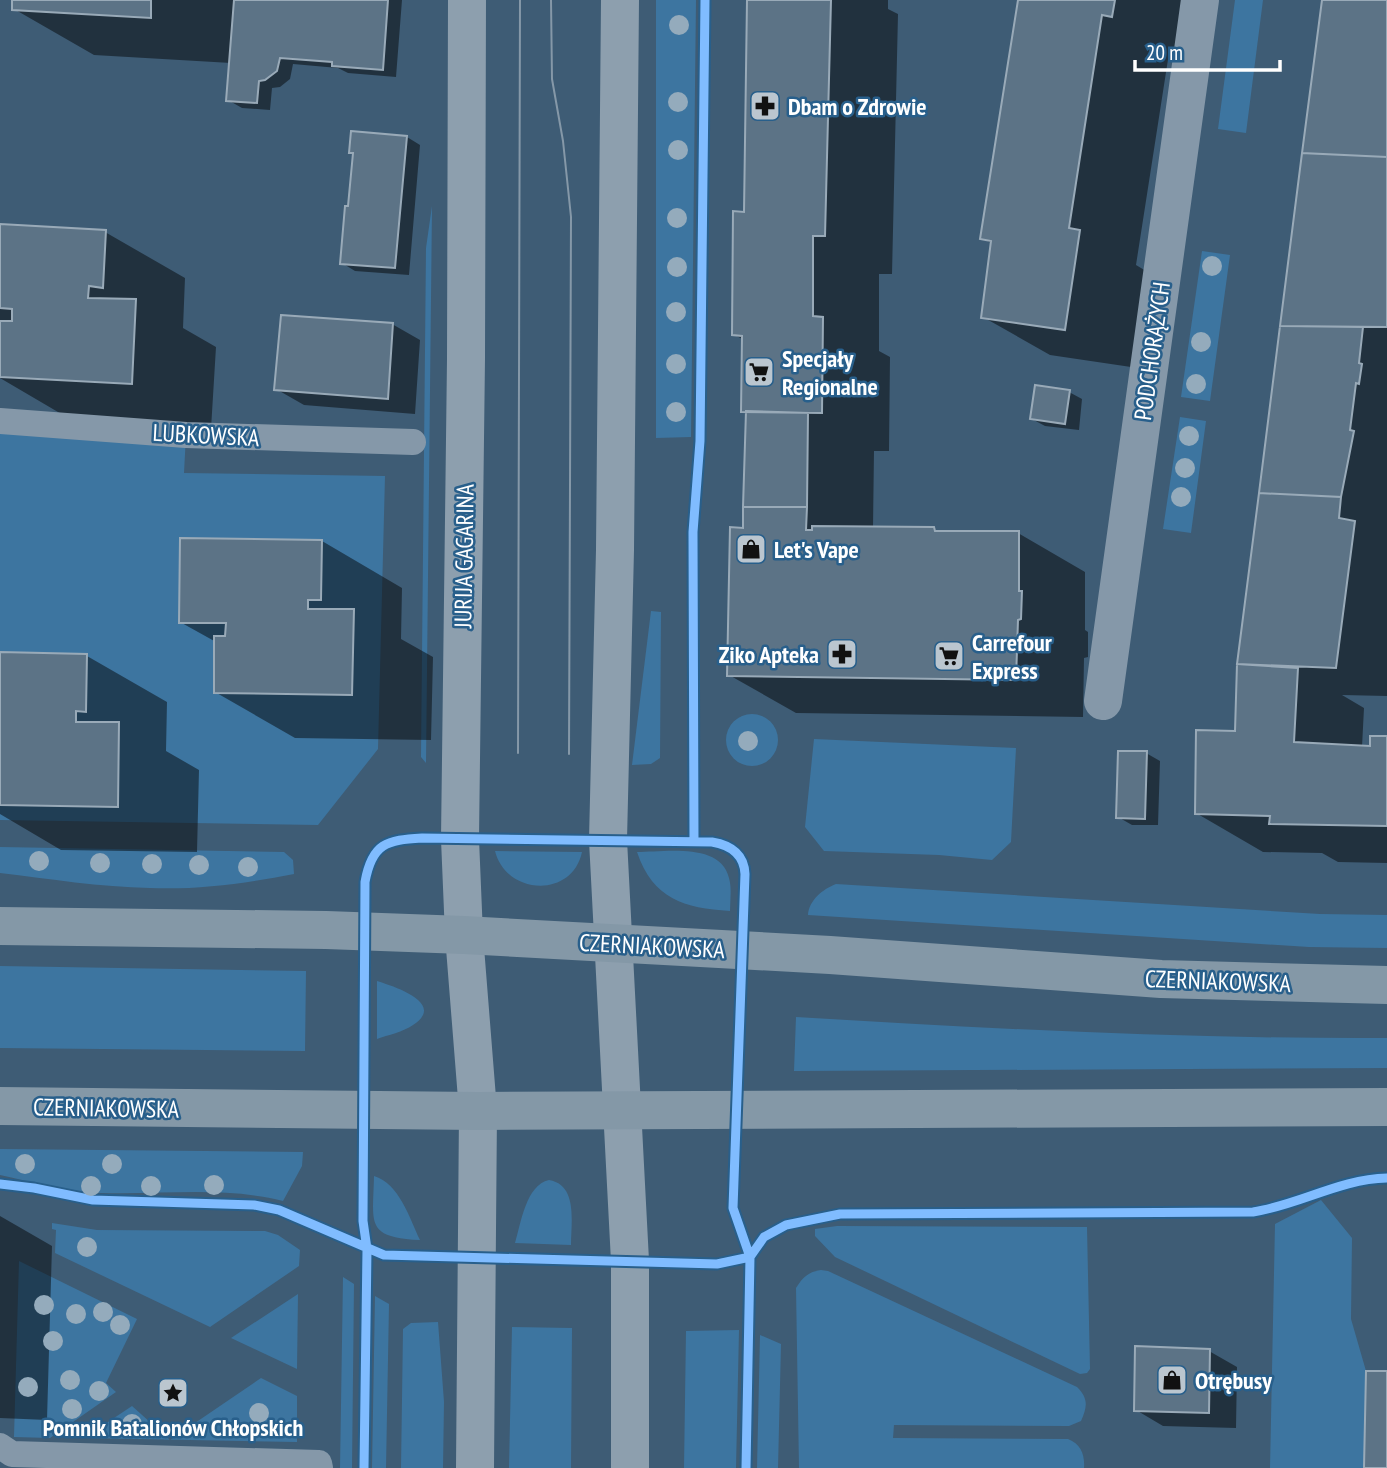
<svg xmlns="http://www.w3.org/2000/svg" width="1387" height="1468" viewBox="0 0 1387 1468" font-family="'PT Sans Narrow',sans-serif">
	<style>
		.green { fill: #3d75a0 }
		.shadow { fill: #0007 }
		.building { fill: #5c7386; stroke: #99aab8; stroke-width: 2 }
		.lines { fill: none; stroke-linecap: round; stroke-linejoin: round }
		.lane { stroke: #8598a9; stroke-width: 26 }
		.street { stroke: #8598a9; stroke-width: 38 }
		.secondary { stroke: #8d9fae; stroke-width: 38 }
		.primary { stroke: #8498a7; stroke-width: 38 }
		.tram { stroke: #8598a8; stroke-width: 2 }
		.cycleway-casing { stroke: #285f8b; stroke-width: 13 }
		.cycleway { stroke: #80bcff; stroke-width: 9 }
		.tree { fill: #94abbc }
		.labels { text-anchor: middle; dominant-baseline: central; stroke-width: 5; stroke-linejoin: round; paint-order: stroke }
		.poi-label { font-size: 24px; font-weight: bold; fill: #fff; stroke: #285f8b; text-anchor: start }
		.street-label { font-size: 24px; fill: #fff; stroke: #285f8b }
	</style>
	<rect width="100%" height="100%" fill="#3e5c75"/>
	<path class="green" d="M656 0H696L691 437 656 438Z
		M1235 0H1263L1246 133 1218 129Z
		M432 206 426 763 421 757 426 248Z
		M1202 251 1230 255 1210 401 1181 397Z
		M1180 417 1206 421 1191 533 1163 529Z
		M0 421 186 435 184 473 385 476 378 749 318 825 0 820Z
		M651 611 661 612 660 758 651 764 632 765Z
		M726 740a26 26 0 1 1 52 0a26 26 0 1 1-52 0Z
		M814 739 1016 748 1011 842 992 860 939 855 824 851 805 827Z
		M0 847 284 852 293 860 294 874C247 883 198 890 150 888 100 887 50 879 0 873Z
		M495 851 582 852C572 899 506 895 495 851Z
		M637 852C664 852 721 842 729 878 732 889 730 900 730 911 684 908 653 899 637 852Z
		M836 884 1320 914 1387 915V948L1309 947 808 915C809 900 823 889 836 884Z
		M0 966 306 971 305 1051 0 1048Z
		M377 981C393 986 447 1003 413 1025 403 1032 388 1035 377 1039Z
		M796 1017C993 1029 1190 1039 1387 1038V1068L794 1071Z
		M0 1149 303 1152 302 1166 283 1201C225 1186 160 1195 101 1193 67 1192 33 1182 0 1175Z
		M374 1176C399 1183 410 1219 420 1240 365 1237 373 1224 374 1176Z
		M549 1180C578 1185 571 1222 571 1245L515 1243C521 1223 526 1185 549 1180Z
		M1321 1200 1352 1238 1351 1319 1366 1371 1364 1468H1270L1275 1224Z
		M52 1223 97 1230 265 1231 278 1235 300 1250 299 1266 210 1327 55 1253 56 1230 52 1229Z
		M837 1226 1087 1227 1090 1369 1087 1373 1080 1374 835 1257 815 1236V1229Z
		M19 1261 137 1319 106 1383 116 1392 50 1438 14 1437Z
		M821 1270 828 1271 1077 1387C1089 1399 1087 1407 1081 1421L1069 1426 894 1425 893 1438 1068 1439C1081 1444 1085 1455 1084 1468H799L796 1288C803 1277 808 1272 821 1270Z
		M343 1277 354 1284 352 1468H340Z
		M298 1294 297 1369 231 1338Z
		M375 1296 389 1304 386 1468H372Z
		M438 1322 444 1402 443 1468H401L403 1329 411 1323Z
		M512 1327 572 1328 571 1468H509Z
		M739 1330 736 1468H684L686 1331Z
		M760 1335 781 1344 778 1468H757Z
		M261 1378 297 1396V1442L84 1438 132 1406 170 1440Z"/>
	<path class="shadow" d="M14 0H402L396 77 348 73 338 68 293 64 290 79 280 87 272 88 270 110 242 108 228 100 231 63 94 55 14 9Z
		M747 0H888V9L898 14 892 274H879V351L890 357 889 451H874L873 528 934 529 940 533H1018L1085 572V630L1088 632V657L1084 658 1083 717 796 713 729 675 745 530 748 414 743 411 744 340 733 334 745 213Z
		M1020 0H1188L1179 54 1169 53 1136 265 1146 271 1131 367 1050 355 983 317 993 244 982 238Z
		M1324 0H1387V696L1342 695 1364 708 1362 747 1371 748 1387 738V863L1338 862 1322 853 1263 852 1196 813 1236 733 1245 666 1239 663Z
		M407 137 420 145 409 275 355 271 342 263 350 207 354 154 351 152Z
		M0 226 105 232 185 278 183 328 216 347 211 429 75 422 0 378Z
		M392 324 420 340 415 414 304 405 276 389Z
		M1069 392 1082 399 1079 430 1045 426 1032 419Z
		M322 541 402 588 401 639 433 657 431 740 295 738 215 692 216 642 180 622Z
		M0 654 87 656 167 702 166 751 199 770 197 852 61 850 0 814Z
		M1146 753 1160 761 1158 825H1132L1118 817Z
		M0 1216 52 1246 47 1420 0 1418Z
		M1209 1351 1237 1367 1236 1428 1163 1426 1136 1410Z"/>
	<path class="building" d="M12 0H151V18L12 10Z
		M234 0H388L383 70 332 66V62L280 58 277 71 265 80 259 81 257 103 226 101Z
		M747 0H831L825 236H813V316L823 317 822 413 741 412 742 336 732 335 733 211 744 212Z
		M1018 0H1115L1112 17 1102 15 1069 228 1080 230 1065 330 981 318 991 241 980 239Z
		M1322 0H1387V157L1302 153Z
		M351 131 407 136 395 268 340 264 345 206H348L353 153H349Z
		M1302 153 1387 157V327L1280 326Z
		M0 224 106 230 103 288 89 286 88 298 136 299 132 384 0 377V321H12V309L0 308Z
		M281 315 393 323 388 399 274 390Z
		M1280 326 1363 327 1359 363 1362 364 1359 384 1356 383 1350 430 1354 431 1341 497 1259 493Z
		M1035 385 1070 390 1065 424 1030 419Z
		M746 411 808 413 807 507H743Z
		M1259 493 1341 497 1339 518 1355 521 1336 668 1237 664Z
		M743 507H807L806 530H812V526L934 527 935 531H1019V591H1022L1021 619 1018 620 1016 680 727 676 730 527 743 528Z
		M180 538 322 540 321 600H308V609H354L352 695 214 693V636H225L226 623H179Z
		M0 652 87 654 86 712 76 711V722H119L118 807 0 805Z
		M1237 664 1298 668 1294 742 1370 746V736H1387V826L1269 824 1270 816 1195 814 1196 730 1235 731Z
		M1118 751H1147L1145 819 1116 818Z
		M1135 1346 1210 1349 1209 1413 1134 1411Z
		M1366 1371H1387V1468H1364Z"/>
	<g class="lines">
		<path class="lane" d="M0 421 186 435 413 442
			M0 1446 12 1454 319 1463 320 1468"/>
		<path class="street" d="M1103 701 1200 0"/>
		<path class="secondary" d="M467 0 466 359 460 839 464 935 478 1111 475 1468
			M620 0 615 550 608 840 630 1261V1468"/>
		<path class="primary" d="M0 926 326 930 464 935 830 955 1161 979 1387 985
			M0 1106 478 1111 1387 1107"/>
		<path class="tram" d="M551 0 552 79 563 141 571 217 569 754
			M518 753 520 0"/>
		<g class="cycleway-casing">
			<path id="cycleway" d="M694 841 693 532 700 441 705 0
				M0 1184 34 1188 93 1200 254 1205 279 1210 384 1255 717 1264 750 1257 764 1237 786 1225 840 1214 1253 1212C1299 1205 1340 1179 1387 1178
				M364 1468 367 1249 363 1221 365 882C372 843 387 840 422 838L712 842C730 845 744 854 745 874L733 1208 750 1257 746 1468"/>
		</g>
		<use href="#cycleway" class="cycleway"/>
	</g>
	<g class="tree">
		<circle cx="679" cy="25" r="10"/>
		<circle cx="678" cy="102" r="10"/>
		<circle cx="678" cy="150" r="10"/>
		<circle cx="677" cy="218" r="10"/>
		<circle cx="1212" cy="266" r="10"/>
		<circle cx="677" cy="267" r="10"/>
		<circle cx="676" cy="312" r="10"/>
		<circle cx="1201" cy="342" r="10"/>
		<circle cx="676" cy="364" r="10"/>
		<circle cx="1196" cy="384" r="10"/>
		<circle cx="676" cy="412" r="10"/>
		<circle cx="1189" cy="436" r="10"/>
		<circle cx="1185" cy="468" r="10"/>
		<circle cx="1181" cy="497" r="10"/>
		<circle cx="748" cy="741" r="10"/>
		<circle cx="39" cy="861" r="10"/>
		<circle cx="100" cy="863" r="10"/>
		<circle cx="152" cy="864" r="10"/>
		<circle cx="199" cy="865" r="10"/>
		<circle cx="248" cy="867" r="10"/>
		<circle cx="25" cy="1164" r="10"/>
		<circle cx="112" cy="1164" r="10"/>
		<circle cx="214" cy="1185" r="10"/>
		<circle cx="91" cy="1186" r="10"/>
		<circle cx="151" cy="1186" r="10"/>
		<circle cx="87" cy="1247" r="10"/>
		<circle cx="44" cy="1305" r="10"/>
		<circle cx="103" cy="1312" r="10"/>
		<circle cx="76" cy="1314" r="10"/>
		<circle cx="120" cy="1325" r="10"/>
		<circle cx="53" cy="1341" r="10"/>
		<circle cx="70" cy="1380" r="10"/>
		<circle cx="28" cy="1387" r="10"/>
		<circle cx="99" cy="1391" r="10"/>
		<circle cx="72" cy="1409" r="10"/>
		<circle cx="259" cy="1413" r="10"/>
		<circle cx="132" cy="1424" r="10"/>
	</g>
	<defs>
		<g id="pharmacy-square" transform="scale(1.575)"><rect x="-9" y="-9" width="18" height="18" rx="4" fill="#bbc6cf" stroke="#285f8b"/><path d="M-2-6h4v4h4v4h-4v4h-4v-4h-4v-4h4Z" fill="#111"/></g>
		<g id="supermarket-square" transform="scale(1.575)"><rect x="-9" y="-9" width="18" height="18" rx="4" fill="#bbc6cf" stroke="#285f8b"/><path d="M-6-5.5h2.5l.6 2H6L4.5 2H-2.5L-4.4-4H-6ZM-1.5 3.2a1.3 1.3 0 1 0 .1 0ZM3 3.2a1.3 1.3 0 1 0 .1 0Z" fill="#111"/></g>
		<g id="shop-square" transform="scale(1.575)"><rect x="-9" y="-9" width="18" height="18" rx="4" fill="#bbc6cf" stroke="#285f8b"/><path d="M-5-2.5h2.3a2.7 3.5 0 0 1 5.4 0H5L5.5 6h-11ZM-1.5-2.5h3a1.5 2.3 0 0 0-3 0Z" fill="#111"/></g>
		<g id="sight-square" transform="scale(1.575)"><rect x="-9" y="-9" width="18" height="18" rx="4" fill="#bbc6cf" stroke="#285f8b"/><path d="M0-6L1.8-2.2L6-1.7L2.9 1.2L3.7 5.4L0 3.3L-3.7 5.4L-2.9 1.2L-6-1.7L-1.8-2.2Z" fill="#111"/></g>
	</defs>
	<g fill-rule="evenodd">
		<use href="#pharmacy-square" x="765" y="106"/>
		<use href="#supermarket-square" x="759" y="372"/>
		<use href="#shop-square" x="751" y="549"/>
		<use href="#pharmacy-square" x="842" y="654"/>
		<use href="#supermarket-square" x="949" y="656"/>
		<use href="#shop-square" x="1172" y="1380"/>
		<use href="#sight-square" x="173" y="1393"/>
	</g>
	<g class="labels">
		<g class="poi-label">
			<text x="788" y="106">Dbam o Zdrowie</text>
			<text x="782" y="358">Specjały<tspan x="782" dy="28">Regionalne</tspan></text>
			<text x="774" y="549">Let's Vape</text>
			<text x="972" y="642">Carrefour<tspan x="972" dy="28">Express</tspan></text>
			<text x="819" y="654" text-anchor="end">Ziko Apteka</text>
			<text x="1195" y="1380">Otrębusy</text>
			<text x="173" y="1427" text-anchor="middle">Pomnik Batalionów Chłopskich</text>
		</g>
		<g class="street-label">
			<text transform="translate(1152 351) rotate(-82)">PODCHORĄŻYCH</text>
			<text transform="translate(206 435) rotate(3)">LUBKOWSKA</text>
			<text transform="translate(464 556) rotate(-89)">JURIJA GAGARINA</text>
			<text transform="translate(652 946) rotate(3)">CZERNIAKOWSKA</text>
			<text transform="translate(1218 981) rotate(2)">CZERNIAKOWSKA</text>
			<text transform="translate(106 1108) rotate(1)">CZERNIAKOWSKA</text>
		</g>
	</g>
	<path d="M1135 60v10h145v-10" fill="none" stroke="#ffffff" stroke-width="3.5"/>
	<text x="1146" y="60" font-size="21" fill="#ffffff" stroke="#285f8b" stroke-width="5" paint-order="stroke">20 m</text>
</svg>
